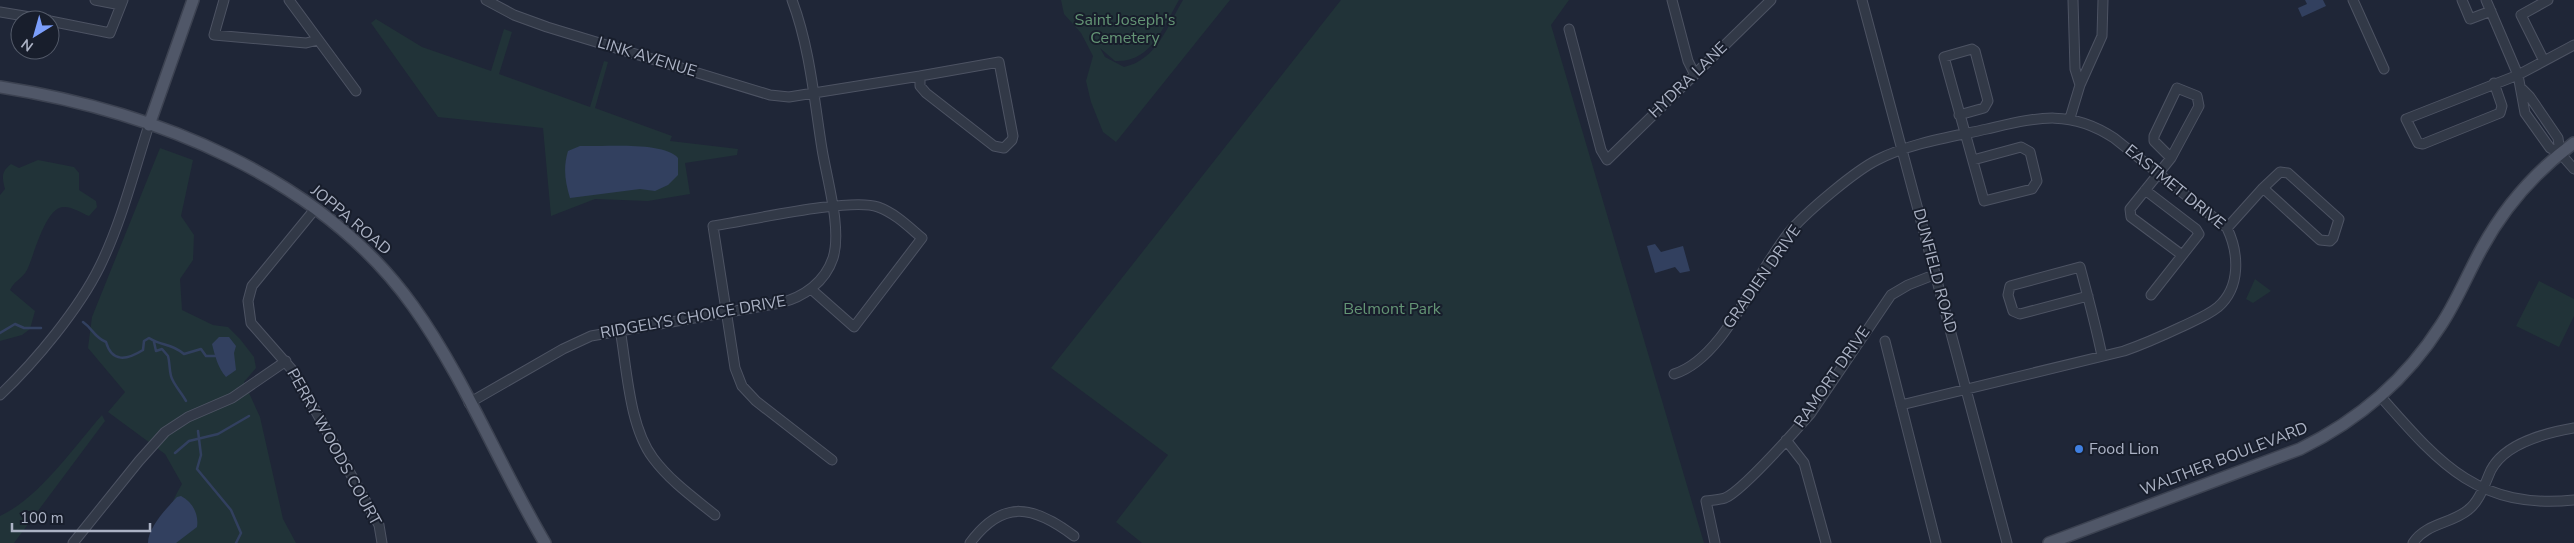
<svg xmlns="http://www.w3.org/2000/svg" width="2574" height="543" viewBox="0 0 2574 543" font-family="'Nunito Sans',sans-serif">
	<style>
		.green { fill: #213338 }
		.water { fill: #32405f }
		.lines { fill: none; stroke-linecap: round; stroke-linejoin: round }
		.stream { stroke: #32405f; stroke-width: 2.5 }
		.minor-casing { stroke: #4d5363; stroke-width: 11 }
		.major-casing { stroke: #3c4251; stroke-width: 14 }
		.minor { stroke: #323947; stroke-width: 9 }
		.major { stroke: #505768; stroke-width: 11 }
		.shop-dot { fill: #3f7fe0; stroke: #181e2c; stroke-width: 2 }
		.labels { text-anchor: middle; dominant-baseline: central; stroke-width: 4; stroke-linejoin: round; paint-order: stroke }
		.park-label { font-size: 16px; fill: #649575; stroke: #181e2c }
		.street-label { font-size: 16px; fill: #acb3c5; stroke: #181e2c }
		.poi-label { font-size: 16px; fill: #acb3c5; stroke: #181e2c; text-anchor: start }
	</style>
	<rect width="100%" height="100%" fill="#1f2637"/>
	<path class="green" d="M1061 0H1179C1163 27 1151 63 1115 61L1100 48 1105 57 1124 67C1157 60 1168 25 1183 0H1230L1116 142 1103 132 1091 102 1086 81 1093 56 1081 33 1064 14Z
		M1341 0H1569L1551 25 1704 543H1142L1116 522 1168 455 1051 368Z
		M376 19 422 47 491 71 504 29 512 32 499 74 590 107 604 61 608 62 595 108 672 136 670 141 738 149 737 155 685 163 690 194 648 201 595 199 551 216 543 128 438 117 371 23Z
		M160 148 193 160 181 216 194 235 193 260 180 279 182 310 213 325 228 327 240 339 254 357 256 368 244 382 260 417 283 519 296 543H172C167 516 168 508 182 484L165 454 108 412 125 392 88 348 92 317Z
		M38 160 74 167 79 173V190L96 201 97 207 89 216C82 213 71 206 63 207 45 208 34 256 27 270 23 278 14 281 10 290L35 311 30 329 22 335 0 341V195L5 189C2 177 1 172 11 164L19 168Z
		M2255 279 2271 291 2253 303 2246 299Z
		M2539 281 2574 299V316L2559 347 2516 326Z
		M102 415 105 421 14 543H0V516C39 498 74 447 102 415Z"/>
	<path class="water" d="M2305 0H2323L2326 6 2302 17 2298 8 2307 4Z
		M580 146C602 147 664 141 678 158V175L668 185 655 191 640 189 570 198C565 181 563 168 568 151Z
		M1655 244 1661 252 1683 246 1690 271 1680 273 1675 267 1655 273 1647 246Z
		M219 337H229L236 346 234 353 236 370 226 377C218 368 215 356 212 344Z
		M181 496C193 502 199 515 197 527L176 543H148C148 527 167 508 177 497Z"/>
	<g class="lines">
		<path class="stream" d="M83 322C93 329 94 337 106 342 112 363 127 360 143 350L144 341 149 338C163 347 170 342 184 354L201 349 206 356H215
			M0 333 15 324 24 328H41
			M154 342 156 351 162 349 168 356C170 363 169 368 171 376 173 384 182 393 186 401
			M198 431 201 455 197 469 231 510 241 533 236 543
			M175 453 189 441 218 434 249 416"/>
		<g class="minor-casing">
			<path id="minor" d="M95 0 121 5
				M224 0 214 35 306 43 318 40
				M289 0 356 91
				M486 0 514 15 547 27 770 95 789 97 920 76
				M1672 0 1688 61 1694 73
				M1862 0 2007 543
				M2353 0 2384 69
				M2462 0 2470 19 2491 11
				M2486 0 2518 75 2525 113 2550 148 2560 153 2574 169
				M0 12 48 20
				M50 21 110 33 123 0
				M1569 29 1601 150 1607 160 1771 0
				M2544 61 2521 15 2548 0
				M999 62 1013 136 1012 140 1004 148 994 146 926 93 920 86V76Z
				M2494 83 2502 106 2500 113 2423 144 2418 143 2406 119 2518 75 2574 45
				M2080 85 2102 36 2103 0
				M2522 89 2530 97 2558 138 2560 153
				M1959 115 1984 108 1988 101 1975 51 1972 49 1944 57 1984 201 2032 189 2037 181 2030 152 2021 147 1973 160
				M2070 118 2080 85 2075 69 2073 0
				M2171 158 2154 141V136L2177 88 2197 96 2199 106 2171 158 2130 209 2131 217 2182 255
				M2280 172 2288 173 2339 219 2333 238 2330 241 2320 240 2263 188Z
				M2145 190 2196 229 2199 234 2151 295
				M315 209 252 286 248 301 251 323 294 372 379 525 382 543
				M2227 228 2263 188
				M811 289 854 327 922 238C909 227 895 213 878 207 851 197 747 221 713 226L735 368 742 386 756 401 832 460
				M2088 296 2020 314 2013 311 2008 295 2010 286 2080 267C2088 297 2096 326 2102 356
				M620 329C627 369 629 426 653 458 670 481 694 498 715 515
				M1885 341 1936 543
				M1674 374C1726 358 1757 268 1792 229 1809 210 1855 171 1877 160 1910 143 1951 137 1987 129 2035 118 2069 108 2114 138L2227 228C2239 253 2241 287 2218 307 2207 316 2193 321 2181 327 2162 336 2144 344 2124 351L1901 405
				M0 395C35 362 79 309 100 266 122 221 134 171 149 125
				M2381 397C2439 463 2478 510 2574 500
				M469 403 563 349 591 336 780 303C804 297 825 282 833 258 842 229 827 180 822 149 814 99 810 48 792 0
				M1786 440 1804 463 1826 543
				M73 543 139 461 165 432 188 417 232 398 286 361
				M970 543C1003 498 1034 506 1074 536
				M1715 543 1706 501C1712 500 1719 500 1725 498 1742 491 1796 430 1811 413L1891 295 1908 285 1936 274
				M2413 543C2426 523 2451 524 2468 510 2480 501 2485 483 2491 470 2505 443 2545 433 2574 428"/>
		</g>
		<g class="major-casing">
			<path id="major" d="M0 87C153 111 320 176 413 306 464 377 500 467 545 543
				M149 125 193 0
				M2049 543 2300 449C2359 420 2406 380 2441 325 2457 301 2468 273 2482 248 2505 206 2536 171 2574 143"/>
		</g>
		<use href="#minor" class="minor"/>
		<use href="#major" class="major"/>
	</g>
	<circle class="shop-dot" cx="2079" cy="449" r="5"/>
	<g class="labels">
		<g class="park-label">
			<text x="1125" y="20">Saint Joseph's<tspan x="1125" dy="18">Cemetery</tspan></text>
			<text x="1392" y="309">Belmont Park</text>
		</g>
		<g class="street-label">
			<text transform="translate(647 57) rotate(17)">LINK AVENUE</text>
			<text transform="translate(1688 80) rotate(-44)">HYDRA LANE</text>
			<text transform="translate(2175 187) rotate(39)">EASTMET DRIVE</text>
			<text transform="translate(351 220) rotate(40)">JOPPA ROAD</text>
			<text transform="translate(1935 271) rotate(75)">DUNFIELD ROAD</text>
			<text transform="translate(1762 277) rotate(-55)">GRADIEN DRIVE</text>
			<text transform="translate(693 317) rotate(-10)">RIDGELYS CHOICE DRIVE</text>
			<text transform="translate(1832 377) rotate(-55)">RAMORT DRIVE</text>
			<text transform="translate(334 447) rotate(61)">PERRY WOODS COURT</text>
			<text transform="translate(2224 459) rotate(-21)">WALTHER BOULEVARD</text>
		</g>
		<g class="poi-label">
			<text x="2089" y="449">Food Lion</text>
		</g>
	</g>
	<g transform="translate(35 35) rotate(217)"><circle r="24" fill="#181e2c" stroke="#535a69"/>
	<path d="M0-4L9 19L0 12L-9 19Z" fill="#7b9efb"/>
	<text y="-8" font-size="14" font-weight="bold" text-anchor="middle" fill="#acb3c5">N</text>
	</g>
	<path d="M12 523v8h138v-8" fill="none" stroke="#acb3c5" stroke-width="2.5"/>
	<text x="20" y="523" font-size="15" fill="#acb3c5" stroke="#181e2c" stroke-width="4" paint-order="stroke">100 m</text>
</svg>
